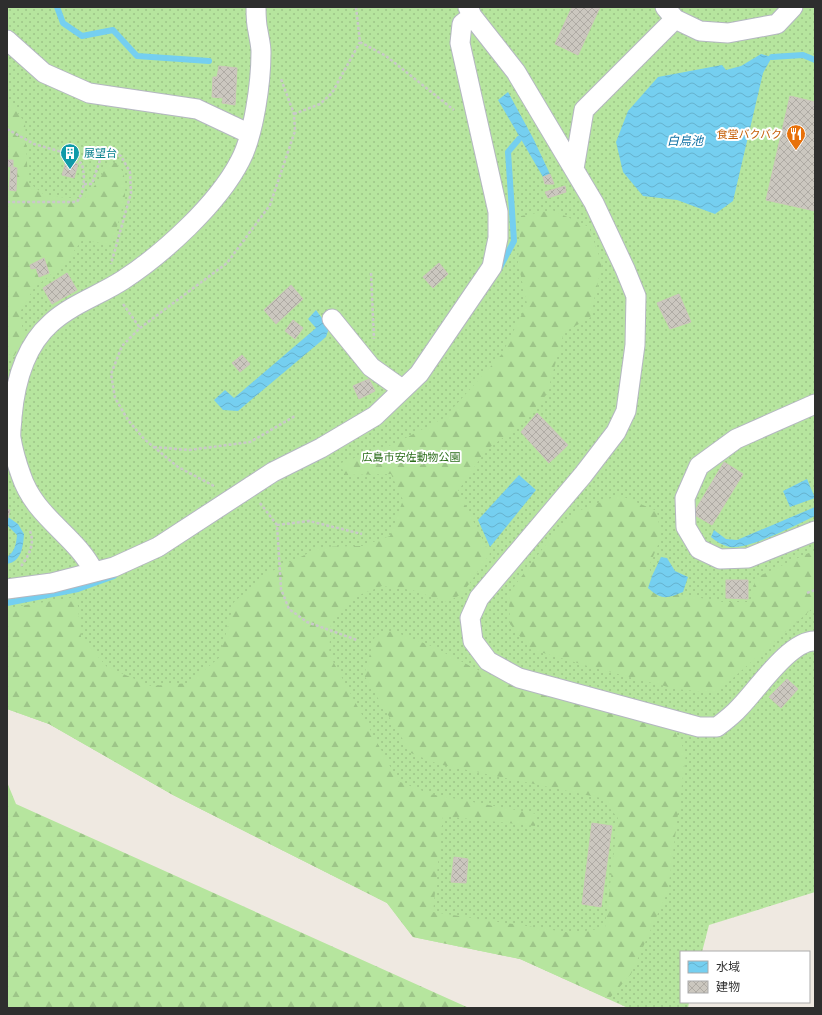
<svg xmlns="http://www.w3.org/2000/svg" width="822" height="1015" viewBox="0 0 822 1015" font-family="'Titillium Web','Noto Sans JP',sans-serif">
	<style>
		.grass { fill: url(#grass-dots) }
		.forest { fill: url(#forest-firs) }
		.water { fill: url(#water-waves) }
		.lines { fill: none; stroke-linecap: round; stroke-linejoin: round }
		.stream { stroke: #75cff0; stroke-width: 6 }
		.building { fill: url(#building-cross-hatch); stroke: #cbc5ba }
		.pedestrian-casing { stroke: #b4b7c1; stroke-width: 21 }
		.path { stroke: #c9c9c9; stroke-width: 2.5; stroke-dasharray: 3 2; stroke-linecap: butt }
		.pedestrian { stroke: #fff; stroke-width: 19 }
		.labels { text-anchor: middle; dominant-baseline: central; stroke-width: 4; stroke-linejoin: round; paint-order: stroke }
		.food-label { font-size: 11px; fill: #c56008; stroke: #fff; text-anchor: end }
		.culture-label { font-size: 11px; fill: #0d838f; stroke: #fff; text-anchor: start }
		.park-label { font-size: 11px; fill: #2c6e1b; stroke: #fff }
		.water-label { font-size: 12px; font-style: italic; fill: #0d6fa3; stroke: #fff }
	</style>
	<defs>
		<pattern id="grass-dots" width="8" height="8" patternUnits="userSpaceOnUse"><rect width="8" height="8" fill="#b6e59e"/><path d="M2 2h.1M6 6h.1" fill="none" stroke="#9dc588" stroke-width="1.8" stroke-linecap="round"/></pattern>
		<pattern id="forest-firs" width="22" height="20" patternUnits="userSpaceOnUse"><rect width="22" height="20" fill="#b6e59e"/><path d="M5 1l3.5 6h-7zM16 11l3.5 6h-7z" fill="#9dc588"/></pattern>
		<pattern id="water-waves" width="16" height="10" patternUnits="userSpaceOnUse"><rect width="16" height="10" fill="#75cff0"/><path d="M0 5q4-4 8 0t8 0" fill="none" stroke="#66b2ce"/></pattern>
		<pattern id="building-cross-hatch" width="8" height="8" patternUnits="userSpaceOnUse"><rect width="8" height="8" fill="#cbc7bf"/><path d="M0 0l8 8M0 8l8-8" fill="none" stroke="#afaba4"/></pattern>
	</defs>
	<rect width="100%" height="100%" fill="#efe9e1"/>
	<path class="grass" d="M7 7H815V892L709 925 702 952H681V1002H689L688 1008H628L520 959 413 937 387 903 173 795 49 724 7 709Z"/>
	<path class="forest" d="M7 98 25 123 28 182 46 196 84 199 99 180 108 162 117 163 124 174 125 196 115 235 108 245 83 239 65 263 34 288 20 312 24 339 14 356 7 354Z
		M552 210 589 227 602 264 590 318 564 332 547 394 518 427 486 450 458 491 490 554 462 594 447 602 412 590 382 586 352 598 331 623 329 654 398 781 430 794 537 814 535 826 443 816 433 912 572 933 605 928 618 818 601 798 438 764 411 753 364 675 375 636 392 631 429 645 482 672 673 728 686 753 668 891 631 974 609 999 520 959 413 937 387 903 173 795 49 724 7 709V608L77 597 81 637 107 667 151 686 189 683 220 657 234 602 270 572 321 547 362 546 390 536 403 500 391 474 344 475 341 463 394 444 444 418 502 354 527 304 518 263 521 216Z
		M619 495 657 511 661 538 649 566 655 590 723 602H752L755 578 815 550V606L716 693 676 689 598 669 530 649 510 624 509 593 550 539 578 511Z
		M7 782 16 804 469 1008H7Z"/>
	<path class="water" d="M761 54 772 57 763 73 733 201 715 214 677 200 643 196 623 172 616 142 628 111 658 77 722 65 726 70 741 66Z
		M508 92 533 138 550 174 543 177 498 100Z
		M316 310 329 328 326 337 238 411 223 410 214 400 225 390 234 398 316 328 308 319Z
		M519 475 536 490 490 547 478 520Z
		M807 479 815 498 790 507 783 491Z
		M815 507V516C796 525 748 550 730 547 722 545 717 542 711 537L714 530 726 539 737 540Z
		M8 517 18 524 24 534C23 547 22 561 7 564V557C15 551 16 545 17 535L7 525Z
		M661 557 667 558 675 571 688 577 683 592C668 598 662 601 648 588L652 576Z"/>
	<g class="lines">
		<path class="stream" d="M57 7 63 23 82 36 113 30 137 56 209 61
			M772 57 803 55 815 60
			M498 271 514 241 508 152 519 139
			M7 603 78 589 114 576"/>
	</g>
	<path class="building" d="M572 7H600L578 55 555 44Z
		M219 66 237 68 235 105 222 103 223 98 212 97 213 77H217Z
		M790 96 815 102V211L766 200Z
		M7 160H13V167L17 168 16 191 9 190 11 167 7 166Z
		M66 161 78 164 74 178 62 175Z
		M550 174 554 184H545L543 177Z
		M565 186 566 192 548 198 545 192Z
		M44 258 49 273 39 277 36 268 31 269 30 265Z
		M439 263 448 274 433 288 423 277Z
		M67 273 77 290 52 304 43 288Z
		M291 285 303 299 276 324 264 310Z
		M679 294 691 322 670 329 657 303Z
		M293 320 303 328 295 339 285 331Z
		M242 355 250 364 240 372 232 363Z
		M369 379 375 391 359 399 353 386Z
		M537 413 568 445 549 463 521 432Z
		M724 462 743 474 712 525 693 514Z
		M7 509 10 510 7 522Z
		M726 580H748V599L726 598Z
		M787 679 798 689 781 708 769 697Z
		M592 823 612 826 601 907 582 904Z
		M454 857 468 859 466 883 451 882Z"/>
	<g class="lines">
		<g class="pedestrian-casing">
			<path id="pedestrian" d="M468 7 472 16 516 72 594 203 625 269 636 296 635 345 626 411 616 432 583 475 479 598 470 618 473 641 488 661 519 678 699 727H717C725 721 733 715 740 707 757 690 790 640 815 641
				M665 7 675 19 700 31 728 33 777 24 793 7
				M7 40 44 73 89 93 197 109 250 134
				M574 169 584 110 675 19
				M332 319 371 367 402 389
				M815 404 736 439 699 466 685 498 686 527 699 549 720 559 748 558 815 531
				M94 572C76 535 35 518 21 475 17 464 13 450 11 438 10 432 12 424 12 417 15 383 24 347 51 323 72 304 100 295 123 280 163 254 218 204 240 161 254 135 261 82 261 52 261 45 259 38 258 31 256 23 256 15 256 7
				M7 589 52 583 114 567 158 547 273 472 321 448 375 416 419 374 492 267 498 238V212L460 43 462 24 472 16"/>
		</g>
		<path class="path" d="M356 7 360 42 386 56 454 110
			M294 114 320 104 332 93 360 42
			M7 129 34 144 69 154 82 164C85 178 85 190 77 202H7
			M84 184H92L101 157 112 153 121 156 130 172 131 193 111 264
			M371 273 374 339
			M123 304 140 328
			M154 447 189 450 250 442 295 416
			M214 486 178 467 144 439 128 420 115 398 111 374 122 346 140 328 227 263 270 205 295 131 294 114 281 79
			M260 503 277 525 281 589 289 609 307 622 357 640
			M277 525 309 521 362 534
			M21 566C29 556 36 542 29 529
			M807 593 815 590"/>
		<use href="#pedestrian" class="pedestrian"/>
	</g>
	<defs>
		<g id="restaurant-pin" transform="scale(1)"><path d="M0 17L-7.5 6A9.5 9.5 0 1 1 7.5 6Z" fill="#e8710a" stroke="#fff"/><path d="M-5-6h1v4h1v-4h1v4h1v-4h1v5L-1.5 .5V6h-2V.5L-5-1ZM5-6V6H3V1.5H1.5Q1.5-4 5-6Z" fill="#fff"/></g>
		<g id="building-pin" transform="scale(1)"><path d="M0 17L-7.5 6A9.5 9.5 0 1 1 7.5 6Z" fill="#0f9aa8" stroke="#fff"/><path d="M-4-6H4V6H1V3H-1V6H-4ZM-2.5-4.3h1.7v1.8h-1.7ZM.8-4.3h1.7v1.8H.8ZM-2.5-1h1.7V.8h-1.7ZM.8-1h1.7V.8H.8Z" fill="#fff"/></g>
	</defs>
	<g fill-rule="evenodd">
		<use href="#restaurant-pin" x="796" y="134"/>
		<use href="#building-pin" x="70" y="153"/>
	</g>
	<g class="labels">
		<g class="food-label">
			<text x="782" y="134">食堂バクバク</text>
		</g>
		<g class="culture-label">
			<text x="84" y="153">展望台</text>
		</g>
		<g class="park-label">
			<text x="411" y="457">広島市安佐動物公園</text>
		</g>
		<g class="water-label">
			<text x="685" y="140">白鳥池</text>
		</g>
	</g>
	<rect width="822" height="1015" fill="none" stroke="#2e2e2e" stroke-width="16"/>
	<rect x="680" y="951" width="130" height="52" fill="#ffffff" stroke="#ababab"/>
	<rect x="688" y="961" width="20" height="12" fill="url(#water-waves)" stroke="#ababab"/>
	<text x="716" y="971" font-size="12" fill="#2e2e2e">水域</text>
	<rect x="688" y="981" width="20" height="12" fill="url(#building-cross-hatch)" stroke="#ababab"/>
	<text x="716" y="991" font-size="12" fill="#2e2e2e">建物</text>
</svg>
